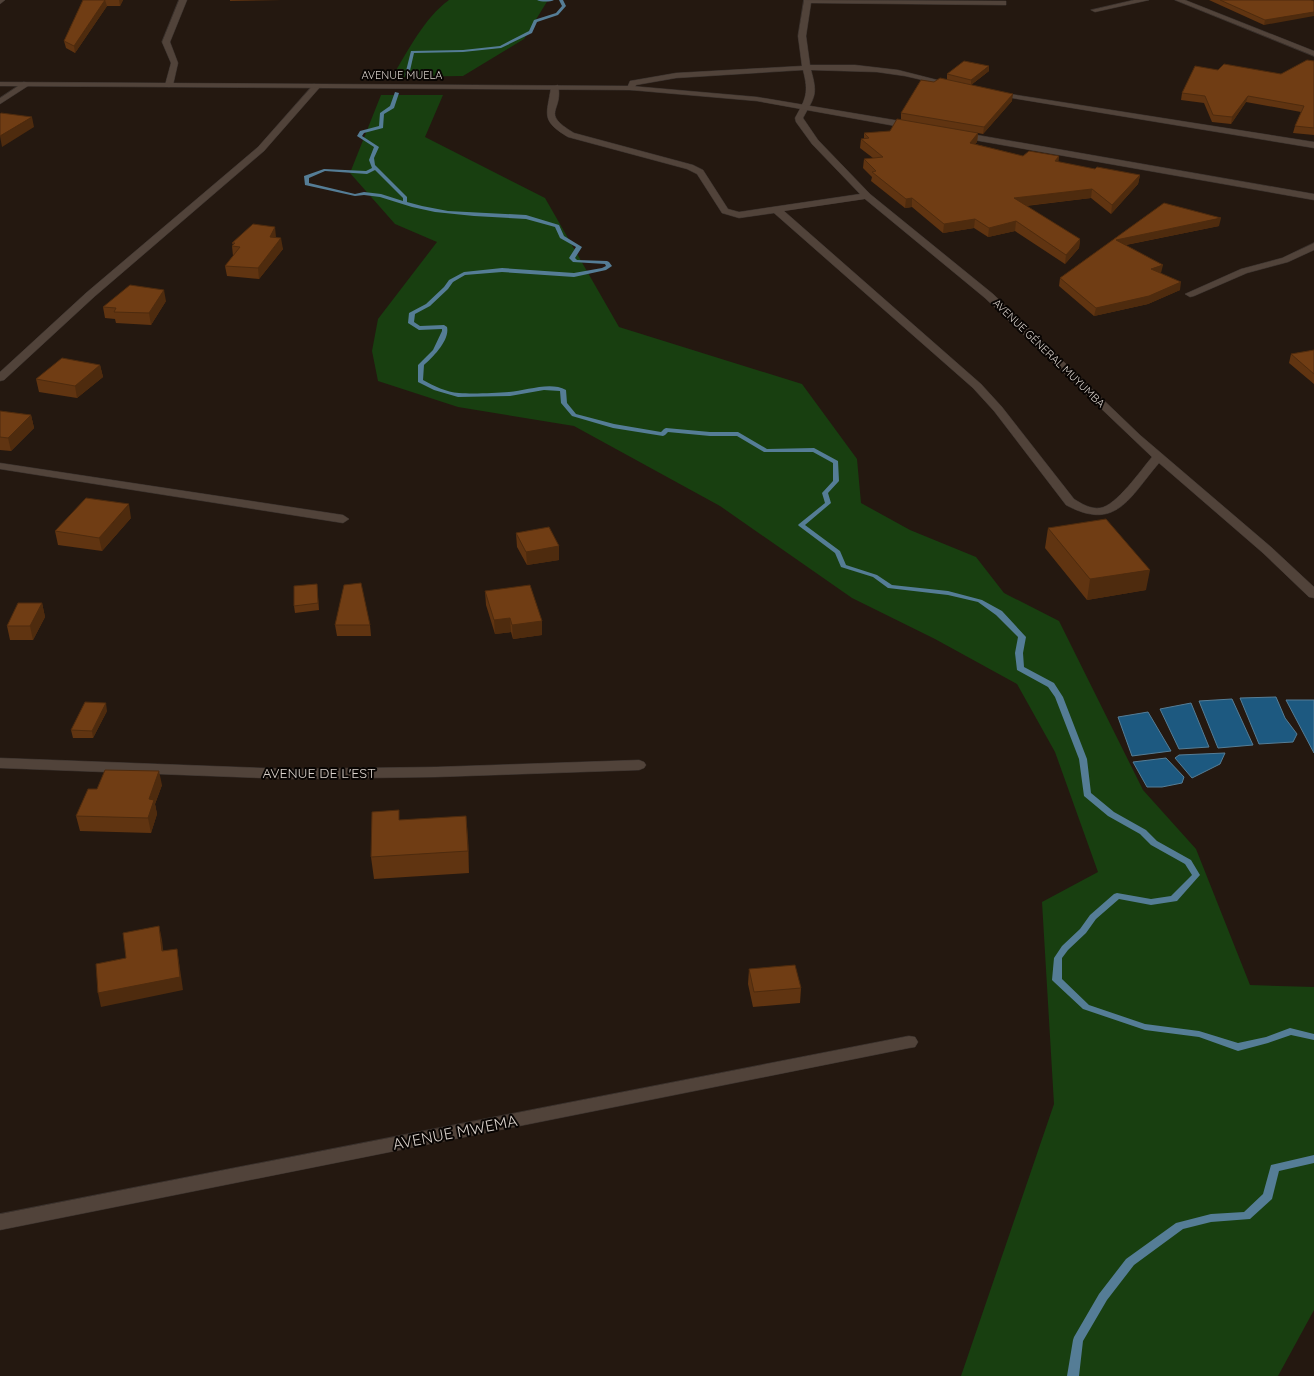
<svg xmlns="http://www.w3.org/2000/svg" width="1314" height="1376" viewBox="0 0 1314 1376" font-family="Quicksand,sans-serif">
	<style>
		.green { fill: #183f10 }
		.water { fill: #1d5980; stroke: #557d96 }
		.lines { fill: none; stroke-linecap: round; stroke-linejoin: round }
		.stream { fill: #557d96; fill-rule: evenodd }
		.minor-casing { stroke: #39312d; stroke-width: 1 }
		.tertiary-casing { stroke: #39312d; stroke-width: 1 }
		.minor { fill: #51433a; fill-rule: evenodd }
		.tertiary { fill: #51433a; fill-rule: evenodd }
		.wall { fill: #603411 }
		.shaded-wall { fill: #4e2b0e }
		.building { fill: #703d14; stroke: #4e2b0e }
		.labels { text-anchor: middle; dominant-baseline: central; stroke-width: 4; stroke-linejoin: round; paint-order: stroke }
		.far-street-label { font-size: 11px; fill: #d9d1cb; stroke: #090503 }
		.street-label { font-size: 14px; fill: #d9d1cb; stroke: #090503 }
		.near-street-label { font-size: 16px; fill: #d9d1cb; stroke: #090503 }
	</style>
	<rect width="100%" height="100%" fill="#241810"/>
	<path class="green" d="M449 0H548L524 39 463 76 392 77C408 51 424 18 449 0Z
		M381 95H443L425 137 545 198 619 327 802 384 857 459 861 503 910 530 976 557 1004 593 1059 621 1143 790 1196 849 1250 985 1314 987V1310L1278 1376H961L1054 1104 1042 902 1098 872 1055 752 1017 684 935 639 852 598 720 506 574 426 458 407 378 381 372 351 378 319 437 242 395 224 350 173Z"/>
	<path class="water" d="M1276 697 1285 718 1297 734 1293 742 1259 744 1240 698Z
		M1232 699 1253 745 1218 748 1199 701Z
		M1286 700H1314V753Z
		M1191 703 1209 747 1179 749 1160 709Z
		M1148 712 1171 751 1132 756 1118 717Z
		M1225 753 1220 764 1192 778 1175 758 1179 755Z
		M1166 758 1184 777 1182 783 1162 787H1147L1133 762Z"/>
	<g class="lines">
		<path class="stream" d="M537 0H554C550 2 541 2 537 0Z
			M559 0H563L566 6 558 15 537 22 532 33 501 48 463 52 414 53 409 75 407 76 405 75 411 51 463 50 500 46 529 31 534 20 556 13 562 6Z
			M395 92 399 93 394 108 384 114 383 128 364 133 362 136 379 147 374 158 375 165 407 197V202L422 206 448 211 526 215 559 225 564 236 582 247 575 258 577 260 607 261 609 262 612 266 606 270 574 277 502 272 465 275 453 282 448 289 430 306 415 314 414 322 420 326 444 325 447 327C450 340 433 357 424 365L423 380C434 386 446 392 459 393 473 394 495 393 509 392 526 391 550 381 566 390L567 403 576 414 614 424 661 432 664 429 666 428 710 432H738L767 449 814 448 838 461 839 481 828 493 831 503 805 525 840 551 846 565 877 575 892 585 948 591 982 600 1002 611 1026 637 1023 653 1024 667 1054 683 1063 697 1087 759 1091 793 1114 812 1146 830 1157 841 1191 860 1200 875 1177 901 1151 905 1119 899 1096 919 1086 933 1068 950 1062 958V979L1089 1005 1145 1024 1199 1031 1238 1043 1266 1037 1290 1028 1314 1034V1040L1291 1035 1268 1043 1238 1051 1199 1037 1145 1030 1083 1009 1054 982 1052 980 1054 958 1062 946 1080 929 1090 915 1114 894 1117 893 1151 899 1171 896 1192 875 1185 864 1151 845 1140 834 1108 816 1084 796 1079 759 1055 697 1048 687 1017 670 1015 653 1018 637 996 615 978 602 948 595 888 588 873 577 841 567 835 553 799 526 798 525 799 524 825 503 822 493 833 481V463L813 452H764L737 436H710L668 432 665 435 663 436 613 428 572 416 561 403 560 391 544 390 510 396 458 397 434 390 418 382V365L433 350 442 331V329L419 330 408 323 409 313 426 304 444 287 449 280 464 272 502 268 574 273 602 268 606 266 605 264 573 262 569 258 576 247 560 238 555 227 526 219 474 216 435 212 412 207 380 197 364 195 355 196 305 185 304 176 324 169 366 171 372 168 369 160 374 147 357 136 360 131 379 126 380 113 390 106ZM375 170 403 198V201L381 194 364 192 355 194 309 183V178L325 171 367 174Z
			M1314 1155V1163L1279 1171 1272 1199 1250 1219 1211 1222 1183 1229 1134 1265 1107 1300 1083 1341 1079 1376H1067L1073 1340 1074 1337 1099 1294 1126 1259 1176 1223 1211 1214 1244 1212 1263 1194 1271 1165Z"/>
		<g class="minor-casing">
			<path id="minor" d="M0 0H5L0 4Z
				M179 0H187L170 42 178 63 173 85 169 87 165 85 171 63 162 42Z
				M804 0 1006 1V5H1003L811 3 806 36 810 65H855L898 70 957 85 953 87 905 76 877 72 811 70C818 95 815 96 803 118L818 140 870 194 993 294 1140 435 1271 547 1314 587V598L1309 597 1263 553 1159 463C1129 498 1116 532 1066 505L994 411 973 388 774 213 739 218 722 213 697 174 687 169 568 137C540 120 547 115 551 87L558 85C564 112 539 112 574 133L693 165 703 170 728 209 739 212 860 194 812 144 796 122 795 118C806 98 809 93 803 70L676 78 636 85 634 90H631L627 88 630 81 676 73 802 66 798 36ZM865 199 985 298 1152 457C1141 470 1116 506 1100 508 1090 509 1082 504 1074 499L1002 407 981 384 784 211Z
				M1134 0H1149L1095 12 1091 10Z
				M1175 0H1185L1314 51V56Z
				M24 82 31 84 0 104V98Z
				M314 84 321 86 264 151 94 297 4 380 0 381V372L86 293 258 147Z
				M991 91 1314 142V148L994 95H991Z
				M1314 243V250L1288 262 1247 273 1194 296 1190 297 1185 294 1241 269 1282 258Z
				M0 463 343 515 349 519 343 523 0 469Z
				M0 758 289 769 436 767 639 760 644 762 646 765 644 768 639 770 436 777 289 779 0 768Z
				M909 1036 915 1037 918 1042 915 1047 909 1048 0 1230V1214Z"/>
		</g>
		<g class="tertiary-casing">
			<path id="tertiary" d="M0 82 631 86 757 97 912 123 916 126 912 129 757 101 631 90 0 86Z
				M960 132 1314 194V200L957 137V133Z"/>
		</g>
		<use href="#minor" class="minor"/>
		<use href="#tertiary" class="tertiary"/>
	</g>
	<path class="wall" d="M83 0H123L120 6H107L75 53 66 48 64 41Z
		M230 0H282L230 1Z
		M1209 0H1311L1264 25Z
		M1314 61V135L1293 133 1295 126 1301 112 1246 102 1231 124 1212 122 1204 103 1181 100 1182 93 1218 70 1281 74Z
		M989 71 971 85 1012 101 983 134 978 133 977 142 975 144 1023 156H1059L1058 162 1095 169 1140 175 1138 184 1111 214 1091 198 1026 206 1080 239 1079 248 1065 264 1015 231 988 237 974 228 943 233 912 207 905 208 871 181 872 177 863 168 864 159 873 158 860 148 861 139H864V133L890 131 901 120V113L934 82 947 79V74Z
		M1164 203 1219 226 1126 245 1161 273 1180 290 1148 304 1094 316 1059 286 1060 278Z
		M276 237 283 249 259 279 227 276 225 266 233 256 232 246 233 245 232 243Z
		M166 301 151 325 116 323 115 319 105 318 103 307Z
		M1314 350V384L1289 363 1291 354Z
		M100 365 103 377 77 398 39 392 36 379Z
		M0 411 31 415 34 428 11 451 0 450Z
		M131 518 102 551 58 545 55 531Z
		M1048 528 1146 590 1087 600 1045 548Z
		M516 533 559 546V560L527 565 517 547Z
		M317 584 319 610 295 613 294 606Z
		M485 591 542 621V635L513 639 511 632 495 634 486 605Z
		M42 603 45 617 33 640H10L7 626Z
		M335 625H370L371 636H337Z
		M107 711 93 738H73L71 730Z
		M162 785 155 804 157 814 151 833 80 831 76 816 97 789Z
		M400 820 468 837 469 873 374 879 371 857Z
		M749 969 801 988 800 1003 753 1007 748 984Z"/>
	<path class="shaded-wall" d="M105 0 107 6 75 53 74 46Z
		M119 0H123L120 6Z
		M1314 12V16L1264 25 1265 20Z
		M989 66V71L971 85V80Z
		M1013 94 1012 101 983 134 984 127Z
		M1248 96 1246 102 1231 124 1232 117Z
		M32 117 34 127 2 147 0 136Z
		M978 133 977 142 969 151 970 143Z
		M1059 156 1058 164 1055 161Z
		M1140 175 1138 184 1111 214 1112 205Z
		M1092 189 1091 198 1013 207 1014 198Z
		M912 198V207L905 208 906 199Z
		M1221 218 1219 226 1115 247 1116 240Z
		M975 219 974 228 943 233 944 224Z
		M1016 221 1015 231 988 237 989 228Z
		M275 227 276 237H270Z
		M281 238 283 249 259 279 258 268Z
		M1080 239 1079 248 1065 264 1066 255Z
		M1163 265 1161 273 1151 269Z
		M1181 282 1180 290 1148 304 1094 316 1096 308Z
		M164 290 166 301 151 325 149 313Z
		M100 365 103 377 77 398 75 386Z
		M31 415 34 428 11 451 8 438Z
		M129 504 131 518 102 551 99 538Z
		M559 546V560L527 565 526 552Z
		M1150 570 1146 590 1087 600 1090 579Z
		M42 603 45 617 33 640 30 626Z
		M510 618 511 632 495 634 494 620Z
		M542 621V635L513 639 512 625Z
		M106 703 107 711 93 738 92 731Z
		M159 771 162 785 155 804 157 814 151 833 148 818 149 799Z
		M466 816 468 837 469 873 468 851Z
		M159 926 162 940 165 965 162 951Z
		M177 949 179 962 183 990 101 1007 98 993Z"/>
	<path class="building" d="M83 0H105L74 46 64 41Z
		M1220 0H1311L1314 1V12L1265 20Z
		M1307 60 1314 61V128L1295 126 1304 106 1248 96 1232 117 1213 115 1205 96 1182 93 1195 66 1218 70 1224 64 1281 74Z
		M964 61 989 66 971 80 947 74Z
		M940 78 1013 94 984 127 901 113 921 80 934 82Z
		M1 113 32 117 0 136V114Z
		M897 119 978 133 970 143 1023 156 1029 151 1059 156 1055 161 1095 169 1097 167 1140 175 1112 205 1092 189 1014 198 1080 239 1066 255 1016 221 989 228 975 219 944 224 912 198 906 199 872 172 876 171 864 159 883 157 861 139 869 138 864 133 890 131Z
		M1164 203 1221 218 1116 240 1163 265 1151 269 1181 282 1149 296 1096 308 1060 278Z
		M253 224 275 227 270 237 281 238 258 268 225 266 240 247 232 246 235 243H232Z
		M130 285 164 290 149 313 114 312 116 308 103 307Z
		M1314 350V374L1291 354Z
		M62 358 100 365 75 386 36 379Z
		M0 411 31 415 8 438 0 437Z
		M86 498 129 504 99 538 55 531Z
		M1106 519 1150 570 1090 579 1048 528Z
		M549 527 559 546 526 552 516 533Z
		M361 583 370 625H335L344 585Z
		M317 584 318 603 294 606V586Z
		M530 585 542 621 512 625 510 618 494 620 485 591Z
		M18 603H42L30 626H7Z
		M85 702 106 703 92 731 71 730Z
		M105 770 159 771 149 799 154 800 148 818 76 816 88 789H97Z
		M399 810V820L466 816 468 851 371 857 372 812Z
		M159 926 162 951 177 949 180 977 98 993 96 964 126 958 123 933Z
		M795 965 801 988 754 992 749 969Z"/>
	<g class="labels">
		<g class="far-street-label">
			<text x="402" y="75">AVENUE MUELA</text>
			<text transform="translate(1049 353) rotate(44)">AVENUE GÉNERAL MUYUMBA</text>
		</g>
		<g class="street-label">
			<text x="319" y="773">AVENUE DE L'EST</text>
		</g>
		<g class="near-street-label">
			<text transform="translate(455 1132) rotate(-11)">AVENUE MWEMA</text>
		</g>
	</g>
</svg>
